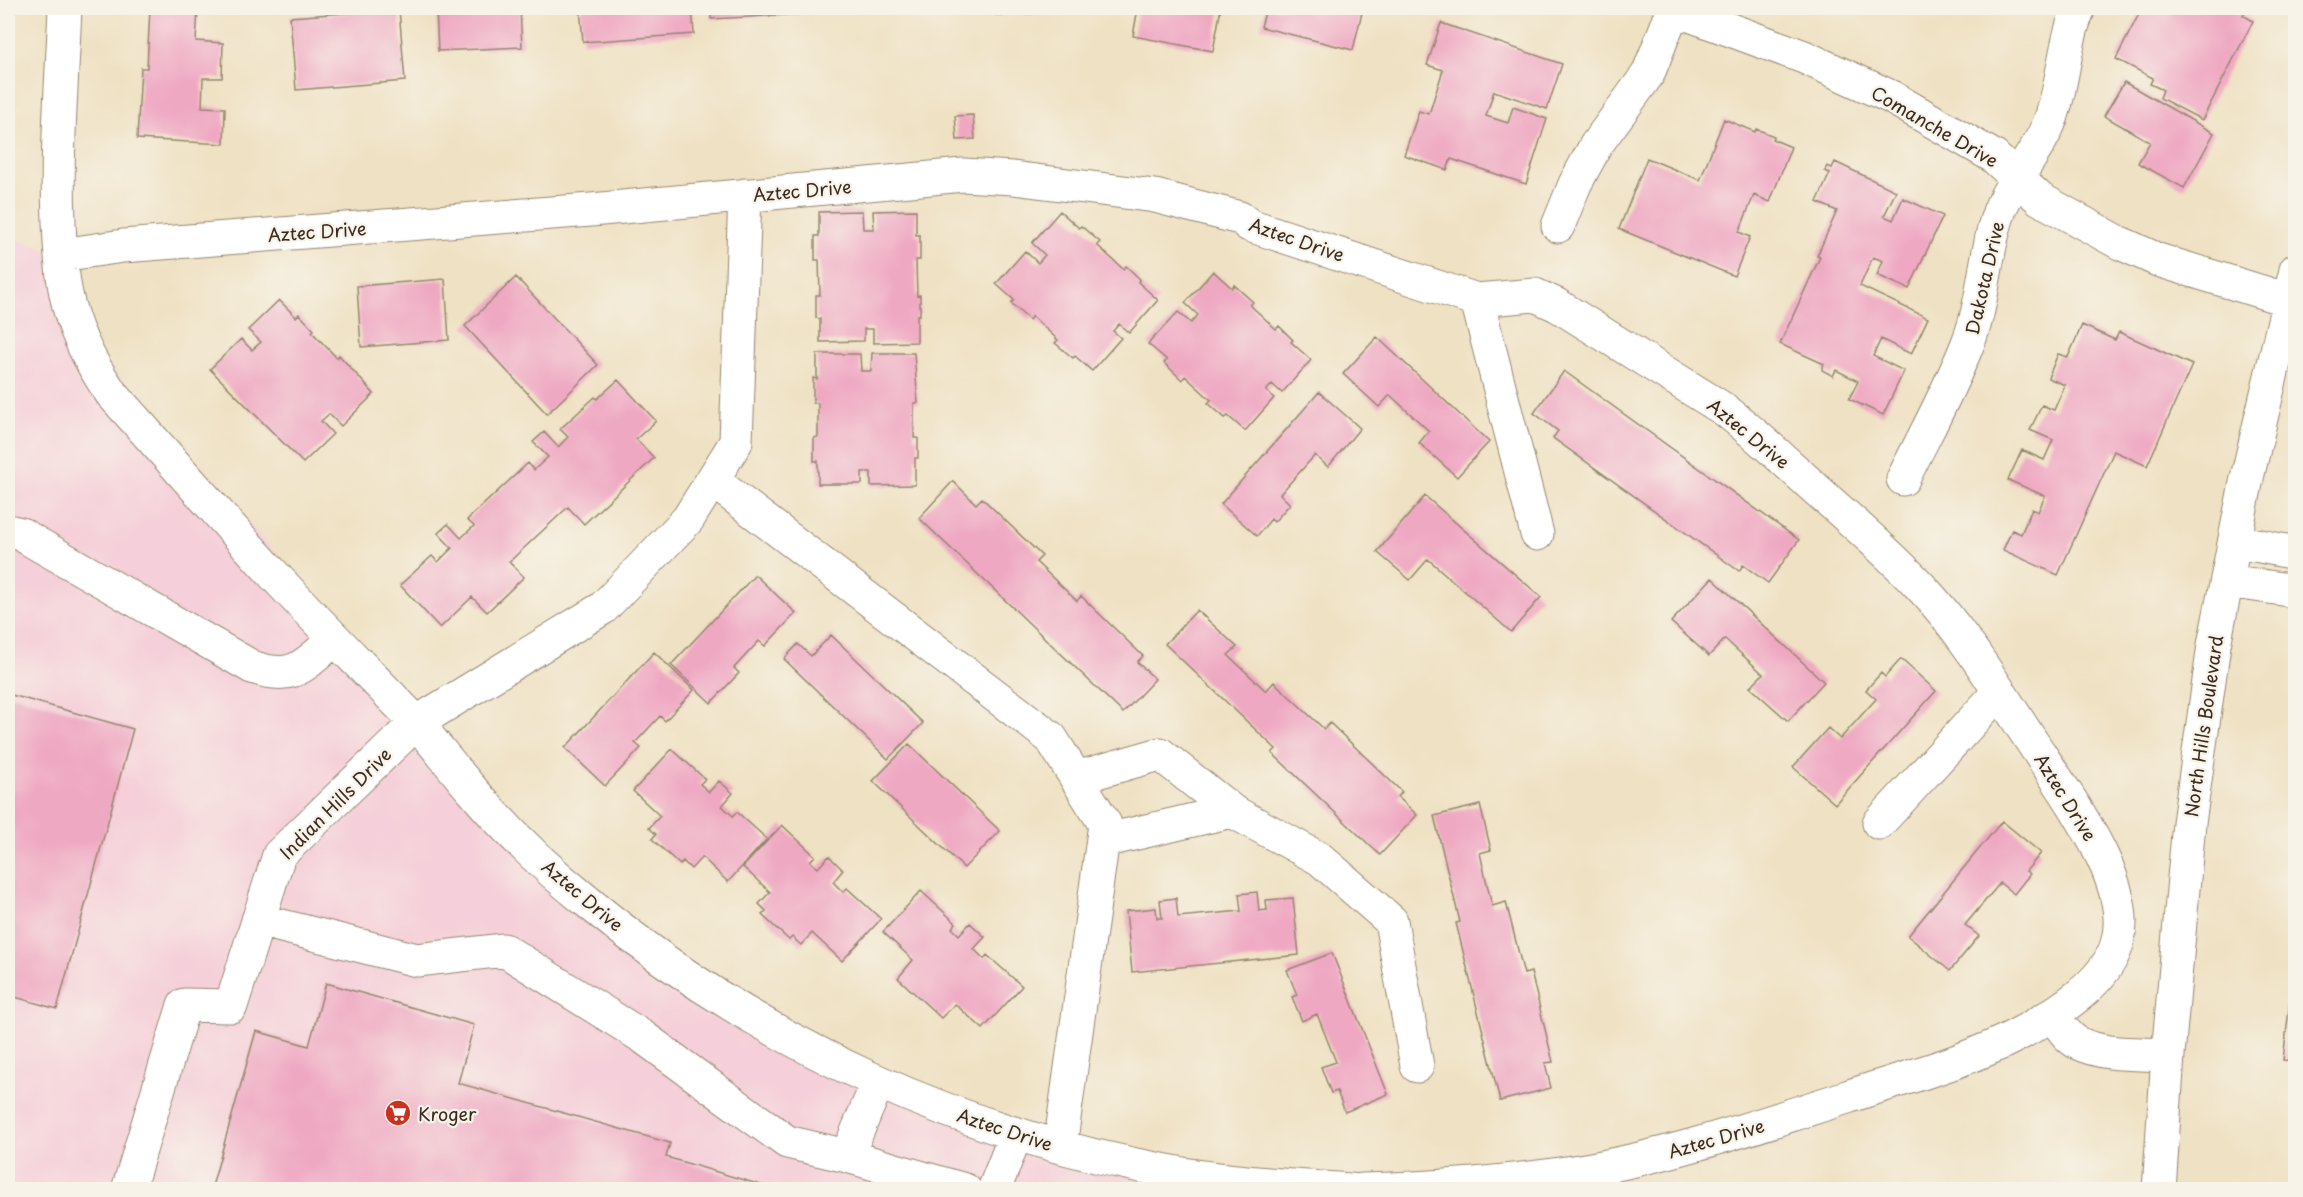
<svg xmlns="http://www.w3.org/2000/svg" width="2303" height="1197" viewBox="0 0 2303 1197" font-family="'Playpen Sans',sans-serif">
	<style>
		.built { fill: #f5cfd9 }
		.building { fill: #efa8c2 }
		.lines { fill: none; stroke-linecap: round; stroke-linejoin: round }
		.minor-casing { stroke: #958670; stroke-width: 35 }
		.minor { stroke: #fff; stroke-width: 33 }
		.labels { text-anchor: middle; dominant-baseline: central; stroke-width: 4.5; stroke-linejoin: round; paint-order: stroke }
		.street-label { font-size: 18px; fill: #3b2a1e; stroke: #f7f3e8 }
		.poi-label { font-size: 18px; fill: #3b2a1e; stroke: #f7f3e8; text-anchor: start }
	</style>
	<rect width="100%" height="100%" fill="#f7f3e8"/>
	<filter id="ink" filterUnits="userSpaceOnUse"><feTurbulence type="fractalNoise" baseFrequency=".0167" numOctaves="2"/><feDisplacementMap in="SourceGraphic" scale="12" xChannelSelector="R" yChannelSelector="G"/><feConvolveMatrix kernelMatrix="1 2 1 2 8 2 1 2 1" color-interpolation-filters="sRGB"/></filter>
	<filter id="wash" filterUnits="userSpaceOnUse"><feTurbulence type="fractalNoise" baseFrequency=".008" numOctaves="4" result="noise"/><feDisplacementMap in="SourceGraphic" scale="24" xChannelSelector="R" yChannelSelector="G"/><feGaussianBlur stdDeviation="1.35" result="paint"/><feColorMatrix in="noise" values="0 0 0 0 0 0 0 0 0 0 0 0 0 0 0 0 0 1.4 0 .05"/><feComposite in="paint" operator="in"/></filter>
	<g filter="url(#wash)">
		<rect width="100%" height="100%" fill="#efe1c3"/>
		<path class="built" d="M8 236 61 255 79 333 587 902 901 1093 1186 1175 1352 1189 8 1190Z"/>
		<g id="blocks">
			<path class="building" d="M150 8 198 10 196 41 223 43 222 78H203L202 107 225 108 224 144 137 139 141 68H147Z
				M436 8H520L522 47 438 51Z
				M580 8H692L694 34 583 42Z
				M711 8H802L803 14 711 19Z
				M996 8H1041V13L996 15Z
				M1138 8H1221L1213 51 1133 36Z
				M1266 8H1363L1353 50 1261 27Z
				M2142 8H2247L2243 15 2253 21 2202 120 2160 98 2163 90 2150 84 2153 78 2116 59Z
				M399 9 405 81 296 90 290 17Z
				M1441 23 1562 64 1547 109 1494 91 1486 116 1508 123 1513 107 1547 119 1526 184 1451 159 1447 170 1404 155 1419 111 1429 114 1443 70 1427 65Z
				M2124 82 2214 133 2184 188 2138 163 2150 142 2104 116Z
				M973 115 975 139 957 140 955 116Z
				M1724 119 1755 132 1756 129 1774 136 1772 139 1791 147 1770 202 1754 195 1739 232 1750 237 1734 276 1619 229 1647 158 1700 180Z
				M1835 162 1896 191 1884 216 1893 220 1903 198 1943 216 1909 289 1877 275 1883 261 1873 257 1860 286 1928 318 1911 354 1881 339 1873 356 1904 371 1883 415 1849 399 1858 381 1836 370 1833 376 1822 370 1824 364 1780 344 1820 257 1817 256 1837 211 1817 202 1830 173 1825 171 1827 166 1832 168Z
				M916 210V235H920V260H916L917 296 920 295V315H917V342L873 343V329H864V341L820 342V319L816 318V295H820L819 260H815V236H819V212L862 211 863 229H874L873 211Z
				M1060 211 1079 228 1081 226 1100 242 1097 245 1123 269 1126 266 1140 279 1138 282 1158 300 1129 333 1119 324 1113 331 1121 338 1092 371 1075 356 1073 358 1055 343 1058 340 1032 316 1029 320 1011 303 1014 300 996 284 1025 251 1038 263 1045 255 1032 243Z
				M1213 271 1232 288 1234 285 1253 302 1250 305 1276 329 1279 326 1293 340 1291 342 1311 360 1282 393 1272 384 1266 391 1274 398 1245 431 1228 416 1225 418 1208 403 1211 400 1185 376 1182 380 1164 363 1167 360 1148 344 1178 312 1191 323 1198 315 1185 303Z
				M516 277 598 365 547 414 465 326Z
				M445 279 449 340 361 347 357 286Z
				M279 300 296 317 299 314 314 330 312 332 337 358 339 355 374 394 341 426 329 414 321 421 333 434 303 463 210 369 241 339 252 350 261 342 248 330Z
				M2082 325 2115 340 2119 332 2192 365 2147 466 2114 451 2058 575 2003 550 2012 530 2021 534 2032 509 2038 512 2045 496 2008 480 2022 450 2044 460 2053 440 2030 430 2042 405 2054 410 2065 385 2048 378 2058 354 2068 357Z
				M1377 337 1489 442 1457 477 1419 443 1429 431 1390 395 1379 407 1343 374Z
				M872 353H914L918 403H914V438H918V458H915V485L871 486V472H862V484H818V461H814V438L818 437V403H813V378L817 379V354H860L861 371H871Z
				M1564 371 1799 540 1768 583 1743 565 1739 571 1553 438 1558 431 1534 413Z
				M618 380 656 421 636 439 654 458 584 524 568 507 509 562 524 577 487 612 472 597 440 628 400 585 432 556 438 562 452 548 438 533 448 524 461 538 474 526 467 520 528 463 534 470 548 457 533 442 544 432 558 447 568 437 560 429 595 397 597 399Z
				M1319 392 1360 428 1328 467 1315 455 1280 494 1290 504 1274 522 1271 519 1257 536 1221 504Z
				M953 481 976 504 982 498 1042 556 1036 562 1077 601 1081 596 1143 656 1137 662 1155 679 1123 713 919 518Z
				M1425 496 1541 597 1511 632 1428 559 1410 580 1377 552Z
				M755 575 796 613 765 646 759 641 734 668 739 673 711 703 671 665Z
				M1712 578 1824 682 1788 721 1750 687 1763 674 1725 639 1709 656 1671 622Z
				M1197 610 1237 647 1228 655 1266 691 1274 682 1324 729 1330 723 1402 792 1398 797 1417 815 1380 855 1272 753 1276 749 1165 644Z
				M831 635 923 723 888 759 784 659 798 644 811 656Z
				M654 652 694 690 665 721 660 716 635 743 641 748 605 786 565 748Z
				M1901 659 1936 691 1835 804 1793 767 1828 728 1840 739 1876 699 1866 690 1881 673 1885 677Z
				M8 694 133 729 57 1009 8 995Z
				M909 744 1000 831 964 868 873 781Z
				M672 749 705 779 700 784 709 792 719 781 733 793 722 806 733 816 737 812 767 839 728 882 702 857 691 869 683 861 680 865 652 839 656 834 649 828 660 816 633 791Z
				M1480 805 1491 850 1480 853 1492 906 1506 902 1524 974 1531 972 1553 1062 1545 1063 1551 1088 1500 1101 1456 923 1460 922 1434 816Z
				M2002 821 2041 853 2026 871 2030 874 2014 894 2000 883 1965 925 1979 936 1950 971 1908 936Z
				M782 825 815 856 810 861 818 868 829 856 843 870 833 882 843 892 847 888 881 919 842 961 812 933 801 945 792 937 789 940 762 915 766 911 759 904 770 892 743 867Z
				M921 891 956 923 952 928 959 935 970 923 985 937 974 949 984 959 987 955 1022 986 983 1029 955 1004 941 1018 898 978 913 960 883 932Z
				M1257 892 1259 911 1267 910 1266 900 1293 898 1299 955 1132 972 1126 911 1156 908 1157 918H1162L1160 900 1176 898 1178 917 1241 911 1239 894Z
				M1332 953 1388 1094 1345 1112 1337 1091 1331 1093 1321 1067 1336 1062 1317 1014 1302 1021 1292 997 1297 995 1287 970Z
				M2294 967H2296V1061L2283 1060Z
				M326 983 474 1025 458 1083 670 1143 666 1157 778 1190H211L256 1031 309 1046Z"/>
		</g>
	</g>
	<g filter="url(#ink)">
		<use href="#blocks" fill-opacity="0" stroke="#958670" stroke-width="1.5"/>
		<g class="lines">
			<g class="minor-casing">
				<path id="minor" d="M65 8C62 79 56 150 59 222 60 246 61 271 66 294 73 329 91 364 111 393 166 454 220 516 275 576 320 625 368 672 414 720 434 743 453 768 473 791 507 831 548 870 589 903 759 1043 965 1137 1183 1174 1238 1183 1295 1186 1351 1190
					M1671 8 1804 57 1891 97 1993 156 2040 199 2118 242 2158 260 2288 300
					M1558 226 1575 184 1596 145 1648 74 1674 8
					M61 255 123 246 591 210 963 175 1013 178 1155 196 1240 218 1249 225 1477 300 1535 295 1557 305 1725 410C1760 437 1793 469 1827 499 1858 527 1891 555 1920 586 1963 631 1996 687 2030 739 2057 780 2087 821 2107 867 2116 889 2124 917 2118 940 2109 983 2052 1016 2017 1035 1964 1063 1903 1078 1847 1097 1759 1125 1671 1156 1579 1171 1507 1183 1436 1188 1362 1190
					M1477 300 1537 534
					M1903 479C1925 434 1950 389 1968 343 1984 303 1984 259 1997 218 2009 179 2043 150 2054 109 2064 75 2065 40 2079 8
					M712 480 1051 738 1105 824 1060 1147
					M8 531 21 534 36 543 252 667C295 682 304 665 335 639
					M2235 541 2296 553
					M2227 581 2296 591
					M1076 778 1160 754 1232 811 1103 841
					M1232 811 1320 859 1391 921 1417 1066
					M1879 823 1999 692
					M258 920 417 960 504 950 643 1037 787 1142 847 1156 965 1190
					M2053 1014C2060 1025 2066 1037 2078 1043 2104 1056 2139 1053 2168 1055
					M847 1156 878 1082
					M128 1190 184 1005 231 1006 279 855 416 723 603 608 688 519 736 442 745 195
					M994 1190 1016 1134
					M2159 1190 2168 1055 2189 823 2214 645 2247 478 2296 270"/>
			</g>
			<use href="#minor" class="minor"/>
		</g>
	</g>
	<defs>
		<g id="supermarket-disc" transform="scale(1.35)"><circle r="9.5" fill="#c8321e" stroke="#f7f3e8"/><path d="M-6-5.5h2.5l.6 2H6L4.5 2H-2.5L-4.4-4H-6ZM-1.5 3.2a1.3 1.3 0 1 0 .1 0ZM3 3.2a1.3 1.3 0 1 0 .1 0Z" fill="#fff"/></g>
	</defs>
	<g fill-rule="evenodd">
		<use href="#supermarket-disc" x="398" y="1113"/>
	</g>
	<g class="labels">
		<g class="street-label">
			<text transform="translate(1935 126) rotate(30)">Comanche Drive</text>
			<text transform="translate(802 190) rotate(-5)">Aztec Drive</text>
			<text transform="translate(317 231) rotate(-4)">Aztec Drive</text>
			<text transform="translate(1297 239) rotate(19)">Aztec Drive</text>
			<text transform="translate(1984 278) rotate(-77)">Dakota Drive</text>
			<text transform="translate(1749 433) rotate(39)">Aztec Drive</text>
			<text transform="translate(2203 726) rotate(-82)">North Hills Boulevard</text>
			<text transform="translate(2066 797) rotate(58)">Aztec Drive</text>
			<text transform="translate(335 803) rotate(-45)">Indian Hills Drive</text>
			<text transform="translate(583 895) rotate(40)">Aztec Drive</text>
			<text transform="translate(1005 1129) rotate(18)">Aztec Drive</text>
			<text transform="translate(1716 1138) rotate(-16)">Aztec Drive</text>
		</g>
		<g class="poi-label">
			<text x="418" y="1113">Kroger</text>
		</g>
	</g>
	<rect width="2303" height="1197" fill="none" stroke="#f7f3e8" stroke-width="30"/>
</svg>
